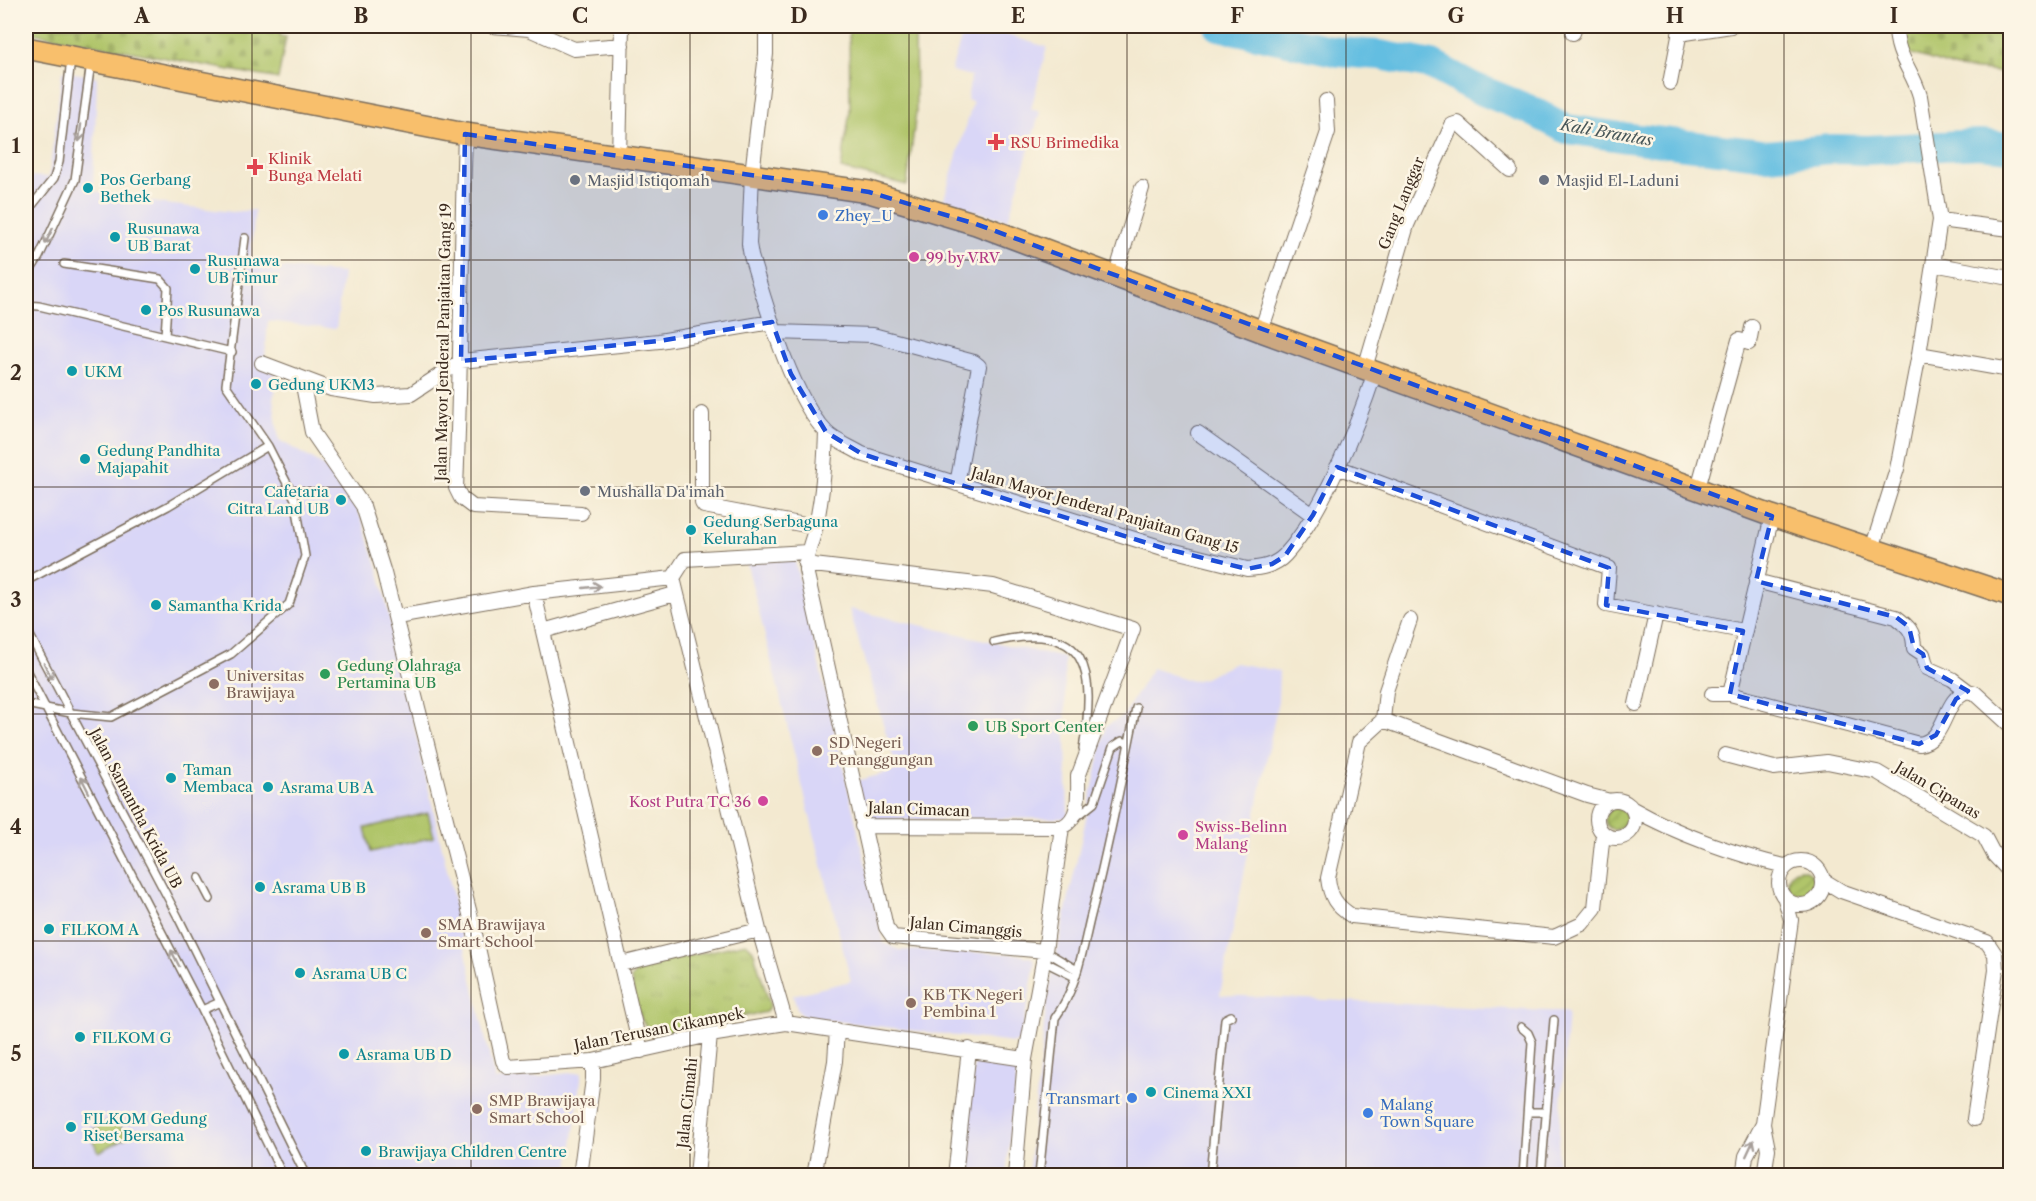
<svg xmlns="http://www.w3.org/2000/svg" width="2036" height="1201" viewBox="0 0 2036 1201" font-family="'Libre Caslon Text',serif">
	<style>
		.built { fill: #d9d6f7 }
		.grass { fill: #b0c56a; stroke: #767844; stroke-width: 1.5 }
		.cemetery { fill: url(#cemetery-stones); stroke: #767844; stroke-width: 1.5 }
		.park { fill: url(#park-tufts); stroke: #767844; stroke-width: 1.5 }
		.garden { fill: url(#garden-furrows); stroke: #767844; stroke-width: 1.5 }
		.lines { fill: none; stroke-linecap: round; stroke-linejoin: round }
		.river { stroke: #64bee1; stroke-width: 30 }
		.lane-casing { stroke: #7b6d5c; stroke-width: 10 }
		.street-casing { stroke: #7b6d5c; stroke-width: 16 }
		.primary-casing { stroke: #7b6d5c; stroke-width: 24 }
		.lane { stroke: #fff; stroke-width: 7 }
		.street { stroke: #fff; stroke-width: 14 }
		.primary { stroke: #f8bf6c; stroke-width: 21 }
		.oneway { stroke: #a79f9a }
		.marked { fill: #1d4ed8; fill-opacity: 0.2; stroke: #1d4ed8; stroke-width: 4.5; stroke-dasharray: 12 8; stroke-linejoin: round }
		.grid { fill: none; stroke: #3b2a1e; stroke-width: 1.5; stroke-opacity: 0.55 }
		.health-dot { fill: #e0444e; stroke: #fcf5e5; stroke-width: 2 }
		.worship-dot { fill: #6b7280; stroke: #fcf5e5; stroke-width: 2 }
		.culture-dot { fill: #0f9aa8; stroke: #fcf5e5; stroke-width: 2 }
		.shop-dot { fill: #3f7fe0; stroke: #fcf5e5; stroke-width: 2 }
		.hotel-dot { fill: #d1479c; stroke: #fcf5e5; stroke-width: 2 }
		.leisure-dot { fill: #2e9e5b; stroke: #fcf5e5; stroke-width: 2 }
		.education-dot { fill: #8d6e63; stroke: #fcf5e5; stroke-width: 2 }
		.labels { text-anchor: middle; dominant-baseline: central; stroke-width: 5; stroke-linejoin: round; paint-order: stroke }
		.health-label { font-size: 15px; fill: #be3a42; stroke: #fcf5e5; text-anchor: start }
		.culture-label { font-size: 15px; fill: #0d838f; stroke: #fcf5e5; text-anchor: start }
		.worship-label { font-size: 15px; fill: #5b616d; stroke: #fcf5e5; text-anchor: start }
		.street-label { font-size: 15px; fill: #3b2a1e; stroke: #fcf5e5 }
		.shop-label { font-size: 15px; fill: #366cbe; stroke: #fcf5e5; text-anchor: start }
		.hotel-label { font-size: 15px; fill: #b23c85; stroke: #fcf5e5; text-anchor: start }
		.leisure-label { font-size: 15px; fill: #27864d; stroke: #fcf5e5; text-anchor: start }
		.education-label { font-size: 15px; fill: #785e54; stroke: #fcf5e5; text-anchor: start }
		.water-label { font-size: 16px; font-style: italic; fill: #475658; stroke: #fcf5e5 }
		.neatline { fill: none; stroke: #3b2a1e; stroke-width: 2 }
		.grid-label { font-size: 20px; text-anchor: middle; font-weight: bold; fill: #3b2a1e }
	</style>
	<defs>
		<pattern id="cemetery-stones" width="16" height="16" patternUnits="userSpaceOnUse" patternTransform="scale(1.5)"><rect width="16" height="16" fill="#b0c56a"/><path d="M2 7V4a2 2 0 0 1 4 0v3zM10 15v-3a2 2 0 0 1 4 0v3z" fill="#98a95b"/></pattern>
		<pattern id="park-tufts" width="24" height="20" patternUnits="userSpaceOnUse" patternTransform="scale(1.5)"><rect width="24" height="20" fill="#b0c56a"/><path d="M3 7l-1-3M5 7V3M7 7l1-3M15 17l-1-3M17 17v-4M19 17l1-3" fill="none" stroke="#98a95b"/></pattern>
		<pattern id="garden-furrows" width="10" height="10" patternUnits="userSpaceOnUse" patternTransform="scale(1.5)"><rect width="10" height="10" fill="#b0c56a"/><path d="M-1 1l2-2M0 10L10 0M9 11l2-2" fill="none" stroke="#98a95b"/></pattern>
	</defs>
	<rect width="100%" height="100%" fill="#fcf5e5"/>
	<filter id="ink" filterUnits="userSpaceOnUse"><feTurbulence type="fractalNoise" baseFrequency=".0167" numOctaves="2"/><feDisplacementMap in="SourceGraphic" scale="12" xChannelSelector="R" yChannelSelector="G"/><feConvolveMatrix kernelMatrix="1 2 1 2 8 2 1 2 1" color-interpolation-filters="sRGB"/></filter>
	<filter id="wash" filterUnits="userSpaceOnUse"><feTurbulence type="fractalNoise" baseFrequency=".008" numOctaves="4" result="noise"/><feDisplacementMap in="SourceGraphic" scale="24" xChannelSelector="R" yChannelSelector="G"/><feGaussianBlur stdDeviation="1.35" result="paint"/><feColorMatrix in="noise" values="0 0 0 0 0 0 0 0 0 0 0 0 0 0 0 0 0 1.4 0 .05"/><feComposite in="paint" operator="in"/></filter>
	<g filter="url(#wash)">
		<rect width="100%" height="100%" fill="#f3e9d0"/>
		<path class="built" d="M965 26H976L1047 47 1031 109 1040 112 1008 220 943 202 973 102 967 100 971 76 951 71Z
			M62 71 97 77 93 191 165 204 232 212 255 210 250 265 343 273 336 329 268 321 264 367 280 377 273 398 279 440 324 466 349 490 363 523 379 572 495 1080 582 1072 568 1175H26V176L49 177Z
			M794 557 884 943 899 950 1017 954 1033 958 1035 964 1021 1039 1014 1043 804 1017 798 1011 793 995 851 981 746 560Z
			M849 609 1064 658 1068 818 866 820 857 781 897 770Z
			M1235 663 1279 671 1278 701 1220 995 1568 1012 1556 1175 1028 1176 1047 998 1106 726 1123 716 1152 668 1192 681 1205 678Z
			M974 1064 1017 1070 1006 1175 962 1176Z"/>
		<path class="grass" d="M849 26H915L916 112 907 185 841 169 850 111Z
			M428 813 434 837 371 852 365 828Z"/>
		<path class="cemetery" d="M26 26H280V36L286 37 278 79 26 32Z
			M1900 26H2010V73L1957 68 1906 52Z"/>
		<path class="park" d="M746 943 753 950 770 1005 766 1012 657 1033C637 1028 635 997 631 979L639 967Z
			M115 1117 127 1137 99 1152 88 1132Z"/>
		<path class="garden" d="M1605 819a11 11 0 1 1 22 0a11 11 0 1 1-22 0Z
			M1788 882a13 13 0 1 1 26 0a13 13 0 1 1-26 0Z"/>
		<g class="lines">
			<path class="river" d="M1219 26 1339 52 1380 55 1432 65 1473 87 1528 109 1567 129 1621 137 1768 155 1831 149 1868 150 1980 144 2010 147"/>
		</g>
	</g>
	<g filter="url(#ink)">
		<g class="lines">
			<g class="lane-casing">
				<path id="lane" d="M26 213 54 178 59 162 71 59
					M64 264 160 279 168 288 165 336
					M26 277 39 257 75 180 91 62
					M26 305 39 306 232 352
					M26 581 168 506 268 446
					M26 628 178 917 306 1176
					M994 642C1090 619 1096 671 1083 749
					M26 670 202 1010 283 1176
					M26 704 71 713 111 717 231 654 289 604 305 556 295 499 268 446 226 385 245 238
					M1075 818 1094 803 1113 747 1122 741 1129 743
					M199 878 210 899
					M1045 951 1077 970
					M1043 961 1075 977
					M202 1010 220 1002
					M1521 1027 1528 1033 1532 1042 1523 1176
					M1528 1112H1546
					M1039 1176 1055 1018C1076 990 1082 953 1090 919 1108 849 1122 778 1136 708
					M1210 1176 1225 1019 1231 1016
					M1541 1176 1554 1020"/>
			</g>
			<g class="street-casing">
				<path id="street" d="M492 26 529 29 574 49 622 45
					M766 26V54L752 174 749 244 751 256C766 305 791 396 826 432 834 441 851 447 862 454L1163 548 1247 569C1260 568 1275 566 1285 555 1322 515 1358 424 1375 372
					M1573 33 1575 26
					M1679 34 1731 26
					M1670 83 1681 26
					M465 134C461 252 461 370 456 488L461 498 473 507 581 513
					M619 157 622 26
					M1940 220 2010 229
					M1933 264 2010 278
					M1115 277 1142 188
					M1261 331 1328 132 1326 101
					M775 332 873 335 974 362 979 366 957 484
					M1919 354 2010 370
					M262 363 331 389 376 396 411 394 461 361 659 341 772 322
					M1365 368 1407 225 1452 125 1458 123 1510 170
					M302 380 312 432 363 506 384 573 475 934 503 1061 508 1067 593 1061 710 1035 786 1023 1025 1059
					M702 414V503L704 506 816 527
					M826 432C825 464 823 494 816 525 813 541 805 554 806 570L886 927 893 937 1045 951
					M1198 433 1313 515
					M1337 467 1609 568 1606 605 1743 631
					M1698 488 1739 340 1749 343 1752 327
					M1872 549 1897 469 1919 354 1940 220 1920 96C1912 68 1896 58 1896 26
					M805 564 993 586 1133 629 1078 777
					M1756 581 1896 617C1908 626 1914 631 1914 648L1923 654 1927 668 1952 679 1968 691
					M534 593 641 1051
					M397 617 534 593 673 578
					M543 631 675 594
					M1712 694H1730L1919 744C1948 740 1942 698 1968 691L1975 693 2010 725
					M1730 694 1772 516
					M1636 704 1656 614
					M1383 720 1386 691 1410 620
					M1725 755 1774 768 1827 762 1877 772 1984 836 1994 855 2010 872
					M1597 819a19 19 0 1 1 38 0a19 19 0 1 1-38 0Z
					M1633 809C1677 834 1736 855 1785 866
					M862 826 1062 827
					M1603 833 1595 908 1582 924 1554 937 1352 916C1336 906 1330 897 1328 878L1359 742 1383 720 1587 795 1610 801
					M1779 883a22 22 0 1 1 44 0a22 22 0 1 1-44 0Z
					M1823 880 1841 891 1987 942 1995 954 1996 970 1974 1119
					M621 964 759 930
					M786 1023 759 930 673 578 685 559 807 552
					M580 1176 593 1079V1061
					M697 1176 710 1035
					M814 1176 835 1061 837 1030
					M955 1176 969 1049
					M1015 1176 1025 1059 1045 951 1062 827C1081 818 1078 794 1078 775
					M1743 1176 1746 1156 1763 1124
					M1764 1176 1768 1149 1763 1124 1791 920 1785 899"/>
			</g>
			<g class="primary-casing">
				<path id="primary" d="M26 48 465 134 869 192 976 224 1261 331 1772 516 2010 595"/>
			</g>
			<use href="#lane" class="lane"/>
			<use href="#street" class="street"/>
			<use href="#primary" class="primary"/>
		</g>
		<defs><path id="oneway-shaft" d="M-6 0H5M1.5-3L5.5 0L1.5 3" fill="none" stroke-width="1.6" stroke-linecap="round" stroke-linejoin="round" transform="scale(1.5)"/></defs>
		<g class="oneway">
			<use href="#oneway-shaft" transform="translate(80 133) rotate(97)"/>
			<use href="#oneway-shaft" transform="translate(49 236) rotate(116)"/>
			<use href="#oneway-shaft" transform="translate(592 587) rotate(-6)"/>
			<use href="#oneway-shaft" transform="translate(48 671) rotate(62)"/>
			<use href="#oneway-shaft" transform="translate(85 785) rotate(-117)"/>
			<use href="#oneway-shaft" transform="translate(175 958) rotate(-117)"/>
			<use href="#oneway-shaft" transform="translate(1750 1148) rotate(-65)"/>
		</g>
	</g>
	<path class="marked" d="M465 134 869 192 976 224 1772 516 1756 581 1896 617 1909 627 1914 648 1923 654 1927 668 1968 691 1956 699 1936 735 1919 744 1730 694 1743 631 1606 605 1609 568 1337 467 1313 515 1285 556 1272 564 1247 569 1163 548 862 454 826 432 791 374 772 322 659 341 461 361Z"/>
	<path class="grid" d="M252 26V1176M471 26V1176M690 26V1176M909 26V1176M1127 26V1176M1346 26V1176M1565 26V1176M1784 26V1176M26 260H2010M26 487H2010M26 714H2010M26 941H2010"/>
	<g class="health-dot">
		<path d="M993 133h6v6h6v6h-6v6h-6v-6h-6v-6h6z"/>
		<path d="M252 158h6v6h6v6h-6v6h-6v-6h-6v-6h6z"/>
	</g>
	<g class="worship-dot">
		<circle cx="575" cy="180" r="6"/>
		<circle cx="1544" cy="180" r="6"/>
		<circle cx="585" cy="491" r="6"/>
	</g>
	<g class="culture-dot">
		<circle cx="88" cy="188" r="6"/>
		<circle cx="115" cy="237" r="6"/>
		<circle cx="195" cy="269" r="6"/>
		<circle cx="146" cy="310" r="6"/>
		<circle cx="72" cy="371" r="6"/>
		<circle cx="256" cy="384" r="6"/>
		<circle cx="85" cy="459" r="6"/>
		<circle cx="341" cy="500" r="6"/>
		<circle cx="691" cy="530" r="6"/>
		<circle cx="156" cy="605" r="6"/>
		<circle cx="171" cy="778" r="6"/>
		<circle cx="268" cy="787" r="6"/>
		<circle cx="260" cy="887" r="6"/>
		<circle cx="49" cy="929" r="6"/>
		<circle cx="300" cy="973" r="6"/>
		<circle cx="80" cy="1037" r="6"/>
		<circle cx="344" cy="1054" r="6"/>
		<circle cx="1151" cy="1092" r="6"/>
		<circle cx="71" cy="1127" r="6"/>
		<circle cx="366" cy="1151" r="6"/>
	</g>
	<g class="shop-dot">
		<circle cx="823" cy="215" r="6"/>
		<circle cx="1132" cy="1098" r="6"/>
		<circle cx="1368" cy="1113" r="6"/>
	</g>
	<g class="hotel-dot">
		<circle cx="914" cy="257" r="6"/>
		<circle cx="763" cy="801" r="6"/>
		<circle cx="1183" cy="835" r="6"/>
	</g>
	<g class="leisure-dot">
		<circle cx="325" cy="674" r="6"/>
		<circle cx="973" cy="726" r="6"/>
	</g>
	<g class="education-dot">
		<circle cx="214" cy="684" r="6"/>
		<circle cx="817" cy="751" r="6"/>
		<circle cx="426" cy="933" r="6"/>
		<circle cx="911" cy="1003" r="6"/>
		<circle cx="477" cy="1109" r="6"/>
	</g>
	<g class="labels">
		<g class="health-label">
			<text x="1010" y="142">RSU Brimedika</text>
			<text x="268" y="158">Klinik<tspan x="268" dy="17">Bunga Melati</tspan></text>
		</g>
		<g class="culture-label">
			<text x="100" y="179">Pos Gerbang<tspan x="100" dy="17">Bethek</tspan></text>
			<text x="127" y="228">Rusunawa<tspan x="127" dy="17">UB Barat</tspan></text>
			<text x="207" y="260">Rusunawa<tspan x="207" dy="17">UB Timur</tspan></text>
			<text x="158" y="310">Pos Rusunawa</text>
			<text x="84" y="371">UKM</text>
			<text x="268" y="384">Gedung UKM3</text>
			<text x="97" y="450">Gedung Pandhita<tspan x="97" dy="17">Majapahit</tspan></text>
			<text x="329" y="491" text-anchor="end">Cafetaria<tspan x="329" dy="17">Citra Land UB</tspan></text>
			<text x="703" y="521">Gedung Serbaguna<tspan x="703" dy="17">Kelurahan</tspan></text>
			<text x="168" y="605">Samantha Krida</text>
			<text x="183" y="769">Taman<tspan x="183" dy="17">Membaca</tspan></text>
			<text x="280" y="787">Asrama UB A</text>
			<text x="272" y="887">Asrama UB B</text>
			<text x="61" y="929">FILKOM A</text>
			<text x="312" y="973">Asrama UB C</text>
			<text x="92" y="1037">FILKOM G</text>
			<text x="356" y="1054">Asrama UB D</text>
			<text x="1163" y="1092">Cinema XXI</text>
			<text x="83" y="1118">FILKOM Gedung<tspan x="83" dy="17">Riset Bersama</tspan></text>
			<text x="378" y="1151">Brawijaya Children Centre</text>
		</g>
		<g class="worship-label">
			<text x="587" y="180">Masjid Istiqomah</text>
			<text x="1556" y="180">Masjid El-Laduni</text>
			<text x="597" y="491">Mushalla Da'imah</text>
		</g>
		<g class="street-label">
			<text transform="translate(1401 203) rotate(-68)">Gang Langgar</text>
			<text transform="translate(443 342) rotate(-89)">Jalan Mayor Jenderal Panjaitan Gang 19</text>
			<text transform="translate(1105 510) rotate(16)">Jalan Mayor Jenderal Panjaitan Gang 15</text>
			<text transform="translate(1938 790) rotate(31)">Jalan Cipanas</text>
			<text transform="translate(136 808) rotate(62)">Jalan Samantha Krida UB</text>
			<text transform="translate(919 809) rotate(2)">Jalan Cimacan</text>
			<text transform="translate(966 927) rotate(5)">Jalan Cimanggis</text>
			<text transform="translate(659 1029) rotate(-11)">Jalan Terusan Cikampek</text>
			<text transform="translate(687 1103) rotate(-84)">Jalan Cimahi</text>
		</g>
		<g class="shop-label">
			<text x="835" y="215">Zhey_U</text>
			<text x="1120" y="1098" text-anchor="end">Transmart</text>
			<text x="1380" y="1104">Malang<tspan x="1380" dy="17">Town Square</tspan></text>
		</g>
		<g class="hotel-label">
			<text x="926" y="257">99 by VRV</text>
			<text x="751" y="801" text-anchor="end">Kost Putra TC 36</text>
			<text x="1195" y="826">Swiss-Belinn<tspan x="1195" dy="17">Malang</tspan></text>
		</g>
		<g class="leisure-label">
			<text x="337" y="665">Gedung Olahraga<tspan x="337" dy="17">Pertamina UB</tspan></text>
			<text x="985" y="726">UB Sport Center</text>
		</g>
		<g class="education-label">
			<text x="226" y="675">Universitas<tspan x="226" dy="17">Brawijaya</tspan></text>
			<text x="829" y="742">SD Negeri<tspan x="829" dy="17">Penanggungan</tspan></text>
			<text x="438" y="924">SMA Brawijaya<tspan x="438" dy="17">Smart School</tspan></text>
			<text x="923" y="994">KB TK Negeri<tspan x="923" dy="17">Pembina 1</tspan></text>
			<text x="489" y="1100">SMP Brawijaya<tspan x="489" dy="17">Smart School</tspan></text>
		</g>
		<g class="water-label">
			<text transform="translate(1607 132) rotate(10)">Kali Brantas</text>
		</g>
	</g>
	<rect width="2036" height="1201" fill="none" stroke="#fcf5e5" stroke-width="66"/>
	<rect x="33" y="33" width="1970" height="1135" class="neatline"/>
	<g class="grid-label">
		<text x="142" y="23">A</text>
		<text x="361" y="23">B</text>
		<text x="580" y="23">C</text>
		<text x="799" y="23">D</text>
		<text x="1018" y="23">E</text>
		<text x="1237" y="23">F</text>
		<text x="1456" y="23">G</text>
		<text x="1675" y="23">H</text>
		<text x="1894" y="23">I</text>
		<text x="16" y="153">1</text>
		<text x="16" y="380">2</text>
		<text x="16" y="607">3</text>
		<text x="16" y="834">4</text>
		<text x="16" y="1061">5</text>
	</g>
</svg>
